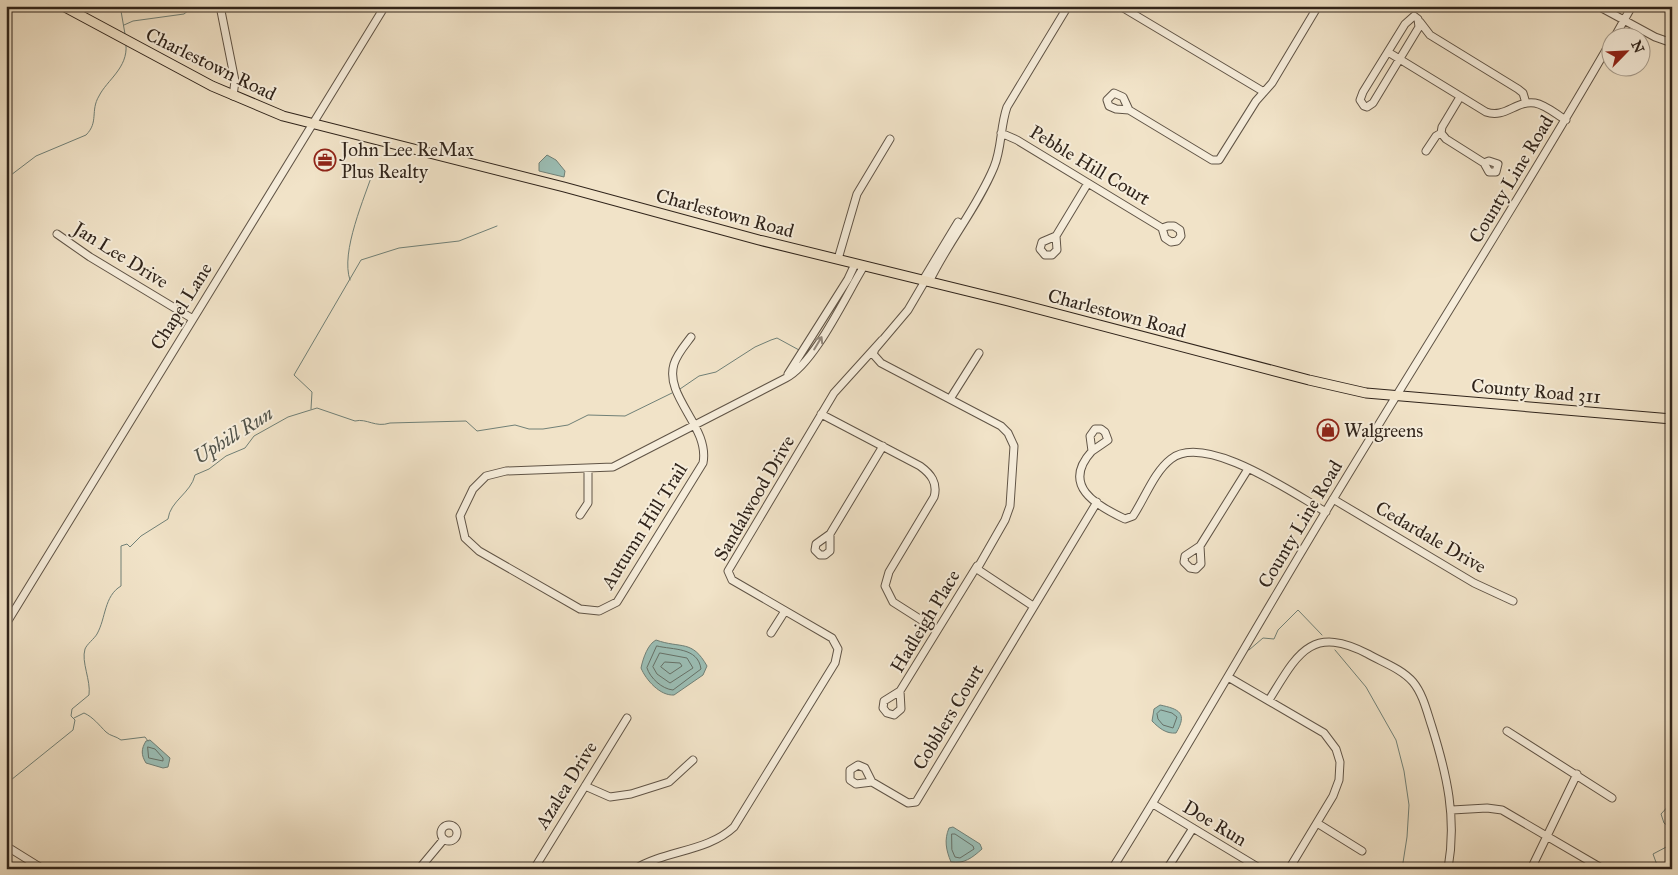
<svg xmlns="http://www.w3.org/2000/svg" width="1678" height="875" viewBox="0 0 1678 875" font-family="'IM FELL Great Primer',serif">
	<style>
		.water { fill: #9bbeb5; stroke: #708077 }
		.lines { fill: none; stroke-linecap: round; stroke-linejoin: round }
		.shore { stroke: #667168; stroke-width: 1 }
		.stream { stroke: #708077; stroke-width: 1 }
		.minor-casing { stroke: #605446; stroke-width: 9 }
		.major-casing { stroke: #30241b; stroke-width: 11 }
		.minor { stroke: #f6eddb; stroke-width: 7 }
		.major { stroke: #f1e3c8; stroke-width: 9 }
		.oneway { stroke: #93887b }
		.labels { text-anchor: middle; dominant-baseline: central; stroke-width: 4; stroke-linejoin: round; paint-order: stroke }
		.street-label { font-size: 19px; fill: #30241b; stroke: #f6eddb }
		.poi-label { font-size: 19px; fill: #30241b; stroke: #f6eddb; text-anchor: start }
		.water-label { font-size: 20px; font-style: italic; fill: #505249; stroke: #f6eddb }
	</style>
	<rect width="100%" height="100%" fill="#f1e3c8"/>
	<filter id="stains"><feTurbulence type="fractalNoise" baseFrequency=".004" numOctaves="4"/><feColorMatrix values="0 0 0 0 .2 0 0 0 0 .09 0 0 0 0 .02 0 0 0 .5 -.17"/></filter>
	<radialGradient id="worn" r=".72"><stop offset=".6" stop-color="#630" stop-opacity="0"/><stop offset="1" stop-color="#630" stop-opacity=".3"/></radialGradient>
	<path class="water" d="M547 155 556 160 565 171 564 177 539 171V163Z
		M656 640C681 649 692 639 707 666L703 675 674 695C660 696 646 680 641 668 643 658 648 644 656 640Z
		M1160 705C1179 709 1188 713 1176 733 1166 734 1159 728 1152 721L1154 709Z
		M150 740 170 758 168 767 163 768 146 763C141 755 141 749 146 741Z
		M953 827 980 844 982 849C972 858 964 864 951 862 946 850 944 840 949 828Z"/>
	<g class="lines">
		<path class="shore" d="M657 646C673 650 698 647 701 669L673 690C662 689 650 678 647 668Z
			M660 653 687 658 693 668 670 683 657 674 653 667Z
			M665 662 680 663 682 666 670 674 661 667Z
			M1161 710 1172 713 1177 717 1173 728 1163 725 1158 719 1157 714Z
			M148 747 155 749 163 758V761L149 758Z
			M952 834H955L973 846 974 849 960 858 955 857 952 850Z"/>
		<path class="stream" d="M117 6 121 11 125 34
			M124 25 133 21 184 14 194 6
			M6 175H11L36 156 86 135C99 122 90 111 99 96 107 80 128 68 126 45
			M350 280C340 252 365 197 374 169
			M680 389 699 376 716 372 755 347 771 340 777 338 799 350
			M311 409 312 392 294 375 361 260 399 248 459 241 497 226
			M1249 650 1263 638 1274 639 1278 630 1298 610 1322 635
			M1335 650 1366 687 1396 740 1404 771 1409 805 1407 837 1402 869
			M74 718 84 713C93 717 99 725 106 732 110 736 116 736 121 740L145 737 148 741
			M6 784 73 730 75 720 71 716 72 709 89 695C91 680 81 662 85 649 87 644 94 639 97 634 106 618 104 596 121 586V546L127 544 130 547 141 536 168 519C170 501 191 493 195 475L209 469 226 456 245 448 254 436 288 417 317 408 355 421C367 418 375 428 390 423L466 421 477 431 515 425 529 429H543L568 425 588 415 625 416 672 393
			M1672 802 1661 814 1664 823 1672 829
			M1652 869 1657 865 1653 854 1672 844"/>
		<g class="minor-casing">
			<path id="minor" d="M220 6 235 81 233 96
				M1120 6 1264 92
				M1598 6 1655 37 1672 43
				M1414 16 1418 19 1419 27 1373 103 1367 107 1364 106 1360 100 1363 92 1405 24Z
				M1420 22 1430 35 1518 89 1523 93 1526 103
				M1614 38 1632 6
				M1388 52 1486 112C1505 119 1516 100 1535 103 1546 105 1557 115 1566 120
				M1114 93 1123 97 1129 110 1116 109 1109 106 1107 100Z
				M1460 97 1442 127 1441 133 1446 139 1484 163
				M1129 110 1212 160H1219L1256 101 1272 83 1318 6
				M1001 133 1017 140 1162 228
				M1426 151 1436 136 1441 133
				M1489 161 1498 164 1496 172H1489L1484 163Z
				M1168 226H1174L1180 230 1181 236 1177 241 1171 242 1165 238 1162 228Z
				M57 234 90 257 193 319
				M1056 236 1088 183
				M1056 236 1057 250 1052 255H1045L1040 249 1042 242Z
				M838 259 857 194 890 139
				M923 280 958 222
				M925 281 908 310 875 349 873 354 881 363 1001 426 1008 433 1014 446 1010 506 1005 520 977 569 1033 606
				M929 282C948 242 977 208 994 167 1002 148 1000 127 1007 107L1068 6
				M691 337C685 345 677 354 674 364 664 397 710 427 703 463L617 602 599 611 580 609 479 551 465 538 460 516 473 489 486 476 506 471 613 467 786 378C815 363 846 295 864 266
				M788 374 848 279 855 264
				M950 399 979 353
				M821 414 920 466C931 474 938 483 934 497L889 572 885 586 893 602 937 630
				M1095 429H1101L1105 432 1108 440 1092 451 1090 436Z
				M1092 451C1061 485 1095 505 1125 519L1133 516C1145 498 1154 472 1171 459 1205 432 1294 494 1326 512
				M1333 499 1474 583 1513 601
				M580 515 588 503V469
				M830 534 883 446
				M830 534V551L825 555H820L815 550 816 544Z
				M1200 546 1248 469
				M1200 546 1201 564 1196 569 1190 568 1184 562 1185 556Z
				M6 624 385 6
				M771 633 785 611
				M1228 677 1324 733 1336 749 1340 762 1339 780 1333 796 1289 869
				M900 691 977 566
				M900 691 901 709 894 715 887 713 883 708 884 701Z
				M1269 700C1297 655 1310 624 1368 654 1382 662 1402 669 1413 682 1423 694 1427 712 1432 727 1447 775 1457 818 1448 869
				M1507 731 1612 798
				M858 765 865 768 872 782 856 784 850 780V770Z
				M872 782 908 803 916 802 1097 502
				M585 786 610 797 631 794 669 782 693 760
				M1153 804 1261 869
				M1452 810 1487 808 1502 810 1603 869
				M1317 823 1362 851
				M441 833a8 8 0 1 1 16 0a8 8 0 1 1-16 0Z
				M6 846 43 869
				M419 869 444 839
				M534 869 627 718
				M635 869C666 850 707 852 734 827L835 663 838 649 832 638 732 580 728 571 834 393 882 340
				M1112 869C1186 751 1254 630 1326 511 1420 355 1519 201 1610 43
				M1167 869 1193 828
				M1531 869 1577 774"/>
		</g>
		<g class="major-casing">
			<path id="major" d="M63 6 212 86 283 116 564 187 759 240 1008 301 1309 380 1366 393 1672 419"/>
		</g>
		<use href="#minor" class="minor"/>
		<use href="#major" class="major"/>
	</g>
	<defs><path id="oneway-shaft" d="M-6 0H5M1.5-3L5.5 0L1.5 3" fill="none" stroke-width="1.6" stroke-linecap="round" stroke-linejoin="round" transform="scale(1.25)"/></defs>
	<use class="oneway" href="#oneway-shaft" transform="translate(818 343) rotate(-59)"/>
	<defs>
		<g id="office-ring" transform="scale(1.125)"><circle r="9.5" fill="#f6eddb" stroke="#8f2418" stroke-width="1.5"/><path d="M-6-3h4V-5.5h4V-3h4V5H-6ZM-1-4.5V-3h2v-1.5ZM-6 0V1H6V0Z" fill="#8f2418"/></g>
		<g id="shop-ring" transform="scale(1.125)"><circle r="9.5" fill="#f6eddb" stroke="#8f2418" stroke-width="1.5"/><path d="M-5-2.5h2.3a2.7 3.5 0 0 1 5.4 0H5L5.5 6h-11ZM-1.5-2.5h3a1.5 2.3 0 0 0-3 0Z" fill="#8f2418"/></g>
	</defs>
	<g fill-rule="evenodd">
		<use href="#office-ring" x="325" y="160"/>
		<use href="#shop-ring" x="1328" y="430"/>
	</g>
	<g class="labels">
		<g class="street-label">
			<text transform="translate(211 64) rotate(26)">Charlestown Road</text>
			<text transform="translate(1090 165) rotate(31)">Pebble Hill Court</text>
			<text transform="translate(1511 179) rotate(-59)">County Line Road</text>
			<text transform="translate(725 213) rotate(15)">Charlestown Road</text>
			<text transform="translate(121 255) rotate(32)">Jan Lee Drive</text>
			<text transform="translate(181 306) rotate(-58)">Chapel Lane</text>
			<text transform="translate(1117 313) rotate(15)">Charlestown Road</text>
			<text transform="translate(1536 391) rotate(5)">County Road 311</text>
			<text transform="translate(754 498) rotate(-60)">Sandalwood Drive</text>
			<text transform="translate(1300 524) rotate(-59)">County Line Road</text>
			<text transform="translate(644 526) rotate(-58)">Autumn Hill Trail</text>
			<text transform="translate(1431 537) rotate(30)">Cedardale Drive</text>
			<text transform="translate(925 621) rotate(-59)">Hadleigh Place</text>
			<text transform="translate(948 717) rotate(-59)">Cobblers Court</text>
			<text transform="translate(566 785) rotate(-58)">Azalea Drive</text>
			<text transform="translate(1215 823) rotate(31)">Doe Run</text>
		</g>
		<g class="poi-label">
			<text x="341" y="149">John Lee ReMax<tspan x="341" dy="22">Plus Realty</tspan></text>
			<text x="1344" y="430">Walgreens</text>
		</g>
		<g class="water-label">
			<text transform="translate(233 435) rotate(-32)">Uphill Run</text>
		</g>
	</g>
	<rect width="1678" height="875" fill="none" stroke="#f1e3c8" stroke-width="25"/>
	<rect x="8" y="8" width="1663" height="860" fill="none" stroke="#30241b" stroke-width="2.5"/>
	<rect x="12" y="12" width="1653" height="850" fill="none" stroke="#30241b"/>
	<g transform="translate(1626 52) rotate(66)"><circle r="24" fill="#f6eddb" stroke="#a79d8e"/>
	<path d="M0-4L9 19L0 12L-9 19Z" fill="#8f2418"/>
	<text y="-8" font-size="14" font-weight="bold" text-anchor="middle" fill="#30241b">N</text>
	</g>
	<rect width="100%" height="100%" filter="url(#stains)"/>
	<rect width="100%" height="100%" fill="url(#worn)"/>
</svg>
